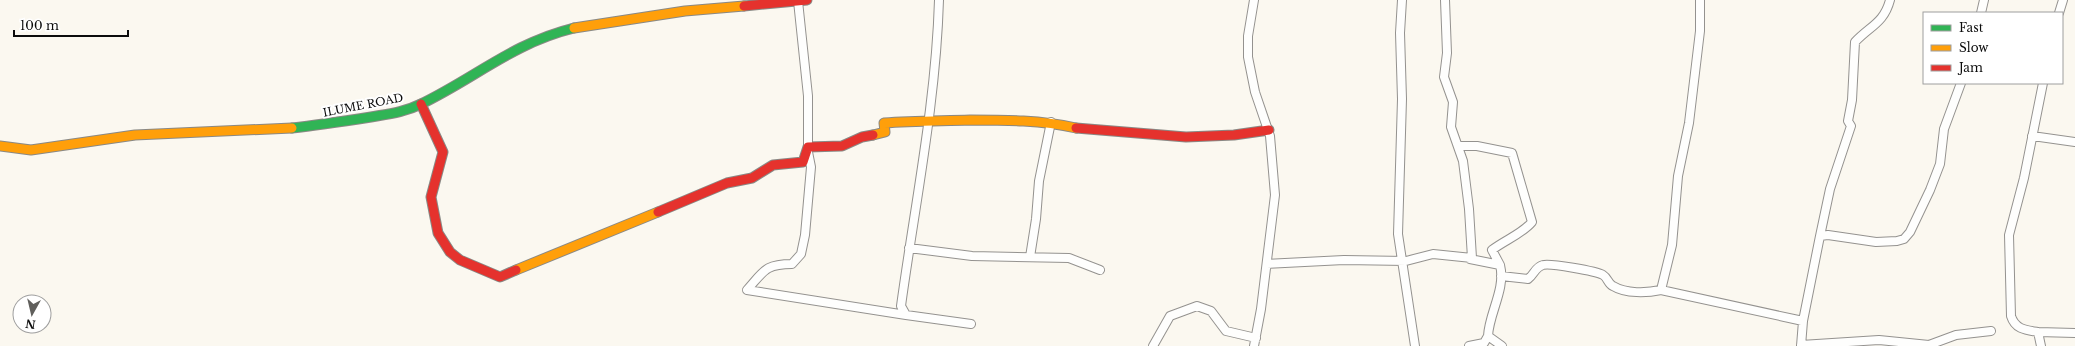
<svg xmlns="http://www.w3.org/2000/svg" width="2075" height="346" viewBox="0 0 2075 346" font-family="'Libre Baskerville',serif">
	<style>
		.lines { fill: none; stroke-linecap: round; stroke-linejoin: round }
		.street-casing { stroke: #94928f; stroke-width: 10 }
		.fast-casing { stroke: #8a8985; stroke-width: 11 }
		.slow-casing { stroke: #8a8985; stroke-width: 11 }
		.jam-casing { stroke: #8a8985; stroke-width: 11 }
		.street { stroke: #fefefd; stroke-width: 8 }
		.fast { stroke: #30b455; stroke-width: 9 }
		.slow { stroke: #ff9f0a; stroke-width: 9 }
		.jam { stroke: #e5322d; stroke-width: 9 }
		.labels { text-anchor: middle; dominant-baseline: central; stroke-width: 4; stroke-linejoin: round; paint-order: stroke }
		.street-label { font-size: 11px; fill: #0c0c0c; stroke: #fff }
	</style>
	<rect width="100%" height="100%" fill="#fbf8f0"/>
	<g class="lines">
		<g class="street-casing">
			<path id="street" d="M939 0C936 102 915 204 901 306L906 315 971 324
				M1254 0 1248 36V57L1255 92 1270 136 1275 195 1261 309 1254 346
				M1402 0 1400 33 1402 99 1398 234 1415 346
				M1700 0V31L1689 123 1678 176 1672 245 1661 290 1803 321
				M798 1 808 96V147
				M1981 13 1984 0
				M2059 13 2063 0
				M2032 136 2075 142
				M1459 146H1477L1512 153 1532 222C1522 234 1505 240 1492 250L1500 265
				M808 152 811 167 805 235 801 254 792 264C765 264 764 271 747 290L906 315
				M1820 236 1830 189 1851 126 1848 121 1852 100 1855 42C1870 26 1884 23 1890 0
				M909 248 972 256 1069 258 1100 270
				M1030 257 1036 219 1039 181 1051 122
				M1470 259 1500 265C1506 289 1489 313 1488 336L1502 346
				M1267 264 1344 260 1406 261 1433 254 1472 258 1469 209 1463 161 1451 127 1453 102 1444 77 1447 53 1445 0
				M1501 276 1528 279C1534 275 1535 267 1543 265 1550 263 1596 271 1603 275 1608 278 1608 284 1613 286 1626 294 1647 293 1661 290
				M2038 332 2075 333
				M1801 345 1879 340 1929 345 1956 335 1991 331
				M1153 346 1170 316 1197 306 1211 311 1226 331 1256 338
				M1469 346 1484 343 1488 336
				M1801 346 1803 321 1820 236 1828 235 1876 242 1897 241 1904 239 1910 232 1930 190 1940 164 1944 129 1961 83
				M2041 346 2038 332C2025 330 2015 329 2011 316L2009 235 2024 178 2043 83"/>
		</g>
		<g class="fast-casing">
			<path id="fast" d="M292 128C319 125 345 121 371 117 388 114 405 112 421 104 475 78 513 43 574 28"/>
		</g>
		<g class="slow-casing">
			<path id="slow" d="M574 28 685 11 744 6
				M873 135 885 132 884 123C913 121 941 121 970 120 1006 120 1041 120 1076 128
				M0 146 31 150 135 135 292 128
				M516 270 658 212"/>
		</g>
		<g class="jam-casing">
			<path id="jam" d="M744 6 807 0
				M421 104 443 152 431 197 438 233 450 252 460 260 500 277 516 270
				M1076 128 1186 137 1234 135 1269 130
				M658 212 727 183 752 178 773 165 803 162 808 147 842 146 862 137 873 135"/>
		</g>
		<use href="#street" class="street"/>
		<use href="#fast" class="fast"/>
		<use href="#slow" class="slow"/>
		<use href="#jam" class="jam"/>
	</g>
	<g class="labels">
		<g class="street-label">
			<text transform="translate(363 105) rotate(-11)">ILUME ROAD</text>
		</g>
	</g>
	<rect x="1923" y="12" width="140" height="72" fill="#ffffff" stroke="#9e9e9e"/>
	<rect x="1931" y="25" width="20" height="6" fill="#30b455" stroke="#9e9e9e"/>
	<text x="1959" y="32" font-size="12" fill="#0c0c0c">Fast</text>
	<rect x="1931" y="45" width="20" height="6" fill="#ff9f0a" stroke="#9e9e9e"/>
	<text x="1959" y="52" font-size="12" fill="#0c0c0c">Slow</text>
	<rect x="1931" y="65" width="20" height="6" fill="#e5322d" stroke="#9e9e9e"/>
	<text x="1959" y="72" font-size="12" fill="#0c0c0c">Jam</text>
	<g transform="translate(32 314) rotate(188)"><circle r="19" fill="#ffffff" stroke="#9e9e9e"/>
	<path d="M0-3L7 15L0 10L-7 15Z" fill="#605f5c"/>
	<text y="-6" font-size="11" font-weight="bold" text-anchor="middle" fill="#0c0c0c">N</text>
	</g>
	<path d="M14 30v6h114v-6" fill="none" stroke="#0c0c0c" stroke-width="2"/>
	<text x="20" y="30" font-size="12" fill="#0c0c0c" stroke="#ffffff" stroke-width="3" paint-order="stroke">100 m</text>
</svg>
